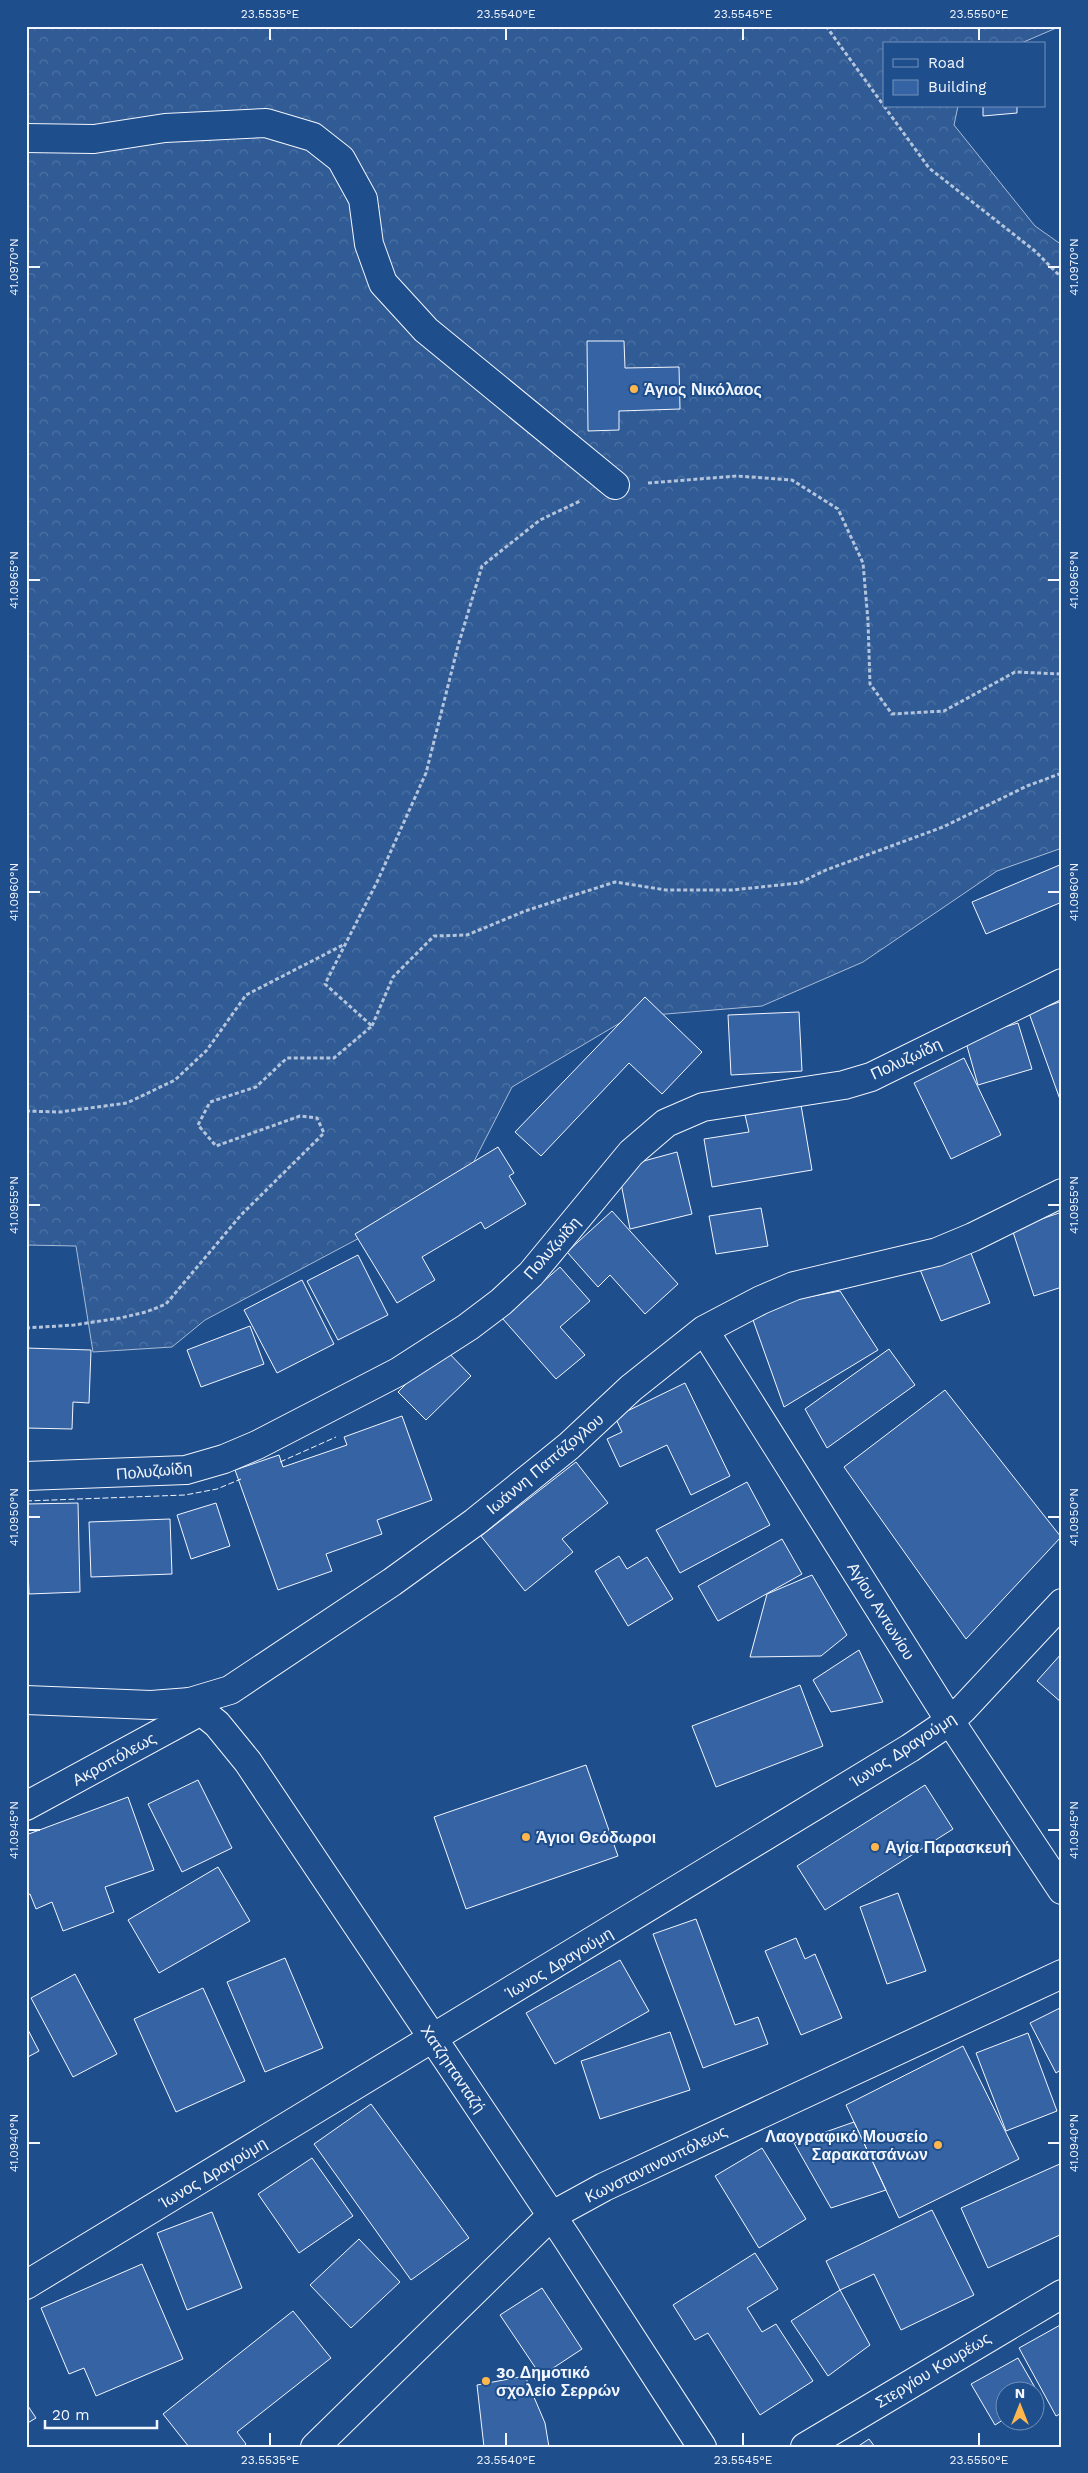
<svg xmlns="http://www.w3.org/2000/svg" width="1088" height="2473" viewBox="0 0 1088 2473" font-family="'Work Sans',sans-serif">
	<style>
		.forest { fill: url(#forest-crowns); stroke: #a8bbd7 }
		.building { fill: #3563a3; stroke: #f2f6ff }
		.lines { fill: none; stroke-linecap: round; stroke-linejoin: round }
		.street-casing { stroke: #f2f6ff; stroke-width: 30 }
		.secondary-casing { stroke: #f2f6ff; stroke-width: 30 }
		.path { stroke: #b3c4dc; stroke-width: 3; stroke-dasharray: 4 2.5; stroke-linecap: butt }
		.street { stroke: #1f4e8c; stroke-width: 28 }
		.secondary { stroke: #1f4e8c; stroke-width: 28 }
		.fence { stroke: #f2f6ff; stroke-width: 1; stroke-dasharray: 6 2.5; stroke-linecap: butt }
		.ticks { fill: none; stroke: #f2f6ff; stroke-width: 2 }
		.poi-dot { fill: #ffb74d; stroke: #1f4e8c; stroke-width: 2 }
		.labels { text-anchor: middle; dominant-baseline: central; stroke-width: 4; stroke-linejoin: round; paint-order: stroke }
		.poi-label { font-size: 16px; font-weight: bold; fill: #f2f6ff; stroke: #1f4e8c; text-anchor: start }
		.street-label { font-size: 16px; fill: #f2f6ff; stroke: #1f4e8c }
		.neatline { fill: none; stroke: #f2f6ff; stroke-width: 2 }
		.ticks-label { font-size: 12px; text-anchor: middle; fill: #f2f6ff }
	</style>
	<defs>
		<pattern id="forest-crowns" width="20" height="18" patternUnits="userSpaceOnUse" patternTransform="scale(1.25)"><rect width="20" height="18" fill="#305b95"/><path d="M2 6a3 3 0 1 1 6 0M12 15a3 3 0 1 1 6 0" fill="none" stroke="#4e73a5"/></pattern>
	</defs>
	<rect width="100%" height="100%" fill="#1f4e8c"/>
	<path class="forest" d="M26 26H1061L1019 44H884V106H958L954 125 1035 226 1062 245V848L997 871 863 962 762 1006 630 1017 512 1087 463 1183 205 1320 172 1347 93 1352 76 1246 26 1245Z"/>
	<path class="building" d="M983 106H1017V113L983 116Z
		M587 341H624L625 368 679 367 680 409 619 411V430L588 431Z
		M1062 864V902L986 934 972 902Z
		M645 997 702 1052 662 1094 629 1063 541 1156 515 1132Z
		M1062 1001V1105L1029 1013Z
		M799 1012 802 1071 731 1075 728 1015Z
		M1018 1023 1032 1069 978 1085 965 1039Z
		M964 1058 1001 1135 951 1159 914 1083Z
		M801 1105 812 1170 712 1187 704 1139 749 1132 745 1115Z
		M498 1147 514 1173 509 1176 526 1204 485 1229 481 1222 422 1257 435 1280 397 1303 355 1234Z
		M677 1152 692 1214 630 1229 618 1168Z
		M761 1208 768 1246 716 1254 709 1216Z
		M612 1211 678 1284 645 1314 610 1275 598 1287 567 1252Z
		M1062 1212V1287L1034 1296 1012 1229Z
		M969 1248 990 1303 941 1321 919 1267Z
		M358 1255 388 1315 338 1340 307 1281Z
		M560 1267 590 1301 560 1327 585 1355 556 1379 502 1318Z
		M302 1280 334 1344 277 1373 244 1310Z
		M840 1291 878 1350 784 1407 753 1320 792 1300Z
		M250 1326 264 1364 201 1387 187 1350Z
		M443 1347 471 1376 426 1420 398 1392Z
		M26 1348 91 1350 89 1403 73 1402 72 1429 26 1428Z
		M889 1349 915 1385 827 1448 805 1409Z
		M685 1383 730 1476 691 1495 667 1445 620 1467 607 1439 622 1432 615 1417Z
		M945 1390 1061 1537 966 1639 844 1467Z
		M402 1416 432 1500 377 1520 382 1534 326 1554 332 1571 278 1590 235 1470 279 1455 283 1467 347 1445 344 1437Z
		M576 1462 608 1503 562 1539 573 1552 525 1591 481 1536Z
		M747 1482 770 1525 680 1573 656 1530Z
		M78 1503 80 1592 29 1594 28 1568H26V1504Z
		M216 1503 230 1546 191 1559 177 1515Z
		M170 1519 172 1574 91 1577 89 1522Z
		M782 1539 802 1574 718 1621 698 1586Z
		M619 1556 627 1569 647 1557 673 1599 628 1626 595 1571Z
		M812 1575 847 1635 821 1656 750 1657 767 1594Z
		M859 1650 883 1702 831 1712 813 1680Z
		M1062 1653V1703L1037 1681Z
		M800 1685 823 1746 716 1787 692 1726Z
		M586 1765 618 1856 466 1909 434 1817Z
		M198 1780 232 1848 182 1872 148 1804Z
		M925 1785 953 1829 825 1910 797 1866Z
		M128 1797 154 1870 105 1887 114 1912 63 1931 52 1902 36 1909 30 1894 26 1895V1835Z
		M218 1867 250 1921 159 1973 128 1920Z
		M898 1893 926 1971 887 1984 860 1907Z
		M696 1919 735 2025 758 2017 768 2044 703 2068 653 1934Z
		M796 1938 805 1959 815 1954 842 2018 801 2035 765 1951Z
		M285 1958 323 2048 265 2072 227 1982Z
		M620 1960 649 2011 555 2064 526 2013Z
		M75 1974 117 2054 73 2077 31 1998Z
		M203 1988 245 2081 176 2112 134 2019Z
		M1062 2007V2069L1056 2073 1030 2023Z
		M26 2026 39 2051 26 2058Z
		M670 2032 690 2090 600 2119 581 2061Z
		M1028 2033 1057 2111 1006 2131 976 2053Z
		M963 2046 1019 2159 899 2218 846 2105Z
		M371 2104 469 2238 411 2280 314 2144Z
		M854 2122 886 2190 831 2208 794 2143Z
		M762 2148 806 2219 759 2248 715 2176Z
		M312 2158 353 2216 299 2253 258 2194Z
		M1062 2163V2234L988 2268 961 2208Z
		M932 2210 974 2295 901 2330 874 2274 840 2290 826 2261Z
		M212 2212 242 2288 187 2310 157 2233Z
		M359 2239 400 2282 351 2328 310 2285Z
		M755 2253 778 2289 747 2308 762 2332 776 2324 813 2381 760 2415 708 2333 695 2340 673 2305Z
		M142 2264 183 2359 96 2396 84 2368 69 2374 41 2308Z
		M542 2288 582 2349 541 2376 500 2315Z
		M840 2290 870 2345 828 2376 791 2321Z
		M293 2311 331 2358 237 2432 246 2444 243 2447H189L163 2414Z
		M1062 2324V2413L1056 2416 1019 2348Z
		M1018 2358 1041 2398 1036 2401V2390H1006V2418L995 2425 971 2384Z
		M525 2376 545 2423 549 2447H484L477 2385Z
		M26 2403 36 2418 26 2424Z
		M869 2439 875 2447H857Z"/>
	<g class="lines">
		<g class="street-casing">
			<path id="street" d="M26 138 94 139 165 128 266 123 313 137 341 159 363 199 369 244 383 283 426 330 615 485
				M704 1330 950 1721 1062 1890
				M26 1476 186 1470 224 1459 257 1445 398 1372 468 1327 501 1302 531 1274 631 1153 666 1123 703 1107 844 1085 871 1077 1062 983
				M26 1700 151 1705 190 1702 230 1690 392 1582 475 1522 569 1446 631 1388 704 1330 761 1300 794 1286 937 1252 973 1237 1062 1193
				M315 2447 551 2216 604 2187 1062 1974
				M805 2447 1062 2294"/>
		</g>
		<g class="secondary-casing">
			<path id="secondary" d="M190 1702 217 1724 248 1762 566 2237 702 2447
				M26 1806 201 1711
				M26 2285 910 1748 950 1721 963 1709 1062 1603"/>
		</g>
		<path class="path" d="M826 26 884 106
			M884 106 929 168 1035 251 1062 278
			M648 483 737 476 792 480 838 509 863 563 868 621 870 684 892 714 944 711 1015 672 1062 674
			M372 1026 393 977 434 936 467 935 525 911 615 882 666 890H732L799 883 826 870 943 827 1027 786 1062 773
			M26 1111 60 1112 127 1103 175 1080 207 1050 246 995 345 944
			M26 1328 74 1325 120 1318 146 1312 166 1304 241 1215 324 1133 317 1118 300 1116 216 1146 198 1125 210 1102 256 1087 287 1058H334L372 1026 325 984 377 882 426 773 458 646 482 566 540 520 580 501"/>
		<use href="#street" class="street"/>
		<use href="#secondary" class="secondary"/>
		<path class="fence" d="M280 1462 336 1437
			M26 1501 185 1495 217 1489 241 1479"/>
	</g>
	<path class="ticks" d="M270 28V40M506 28V40M743 28V40M979 28V40M28 267H40M1048 267H1060M28 580H40M1048 580H1060M28 892H40M1048 892H1060M28 1205H40M1048 1205H1060M28 1517H40M1048 1517H1060M28 1830H40M1048 1830H1060M28 2143H40M1048 2143H1060M270 2433V2446M506 2433V2446M743 2433V2446M979 2433V2446"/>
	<g class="poi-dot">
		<circle cx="634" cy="389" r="5"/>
		<circle cx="526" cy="1837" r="5"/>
		<circle cx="875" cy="1847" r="5"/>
		<circle cx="938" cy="2145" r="5"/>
		<circle cx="486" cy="2381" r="5"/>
	</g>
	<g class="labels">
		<g class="poi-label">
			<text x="644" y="389">Άγιος Νικόλαος</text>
			<text x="536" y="1837">Άγιοι Θεόδωροι</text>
			<text x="885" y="1847">Αγία Παρασκευή</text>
			<text x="928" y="2136" text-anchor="end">Λαογραφικό Μουσείο<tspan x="928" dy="18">Σαρακατσάνων</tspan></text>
			<text x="496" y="2372">3ο Δημοτικό<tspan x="496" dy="18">σχολείο Σερρών</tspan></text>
		</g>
		<g class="street-label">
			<text transform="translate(906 1059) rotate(-25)">Πολυζωίδη</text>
			<text transform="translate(552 1248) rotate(-49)">Πολυζωίδη</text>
			<text transform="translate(545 1464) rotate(-40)">Ιωάννη Παπάζογλου</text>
			<text transform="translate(154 1471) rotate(-5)">Πολυζωίδη</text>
			<text transform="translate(881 1611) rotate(58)">Αγίου Αντωνίου</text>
			<text transform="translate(903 1750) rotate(-33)">Ίωνος Δραγούμη</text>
			<text transform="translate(114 1759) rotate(-29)">Ακροπόλεως</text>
			<text transform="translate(559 1963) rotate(-31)">Ίωνος Δραγούμη</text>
			<text transform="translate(453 2069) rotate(56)">Χατζηπανταζή</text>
			<text transform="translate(656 2164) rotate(-26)">Κωνσταντινουπόλεως</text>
			<text transform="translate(213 2173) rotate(-31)">Ίωνος Δραγούμη</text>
			<text transform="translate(933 2370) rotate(-31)">Στεργίου Κουρέως</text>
		</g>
	</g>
	<rect width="1088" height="2473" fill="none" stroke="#1f4e8c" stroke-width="55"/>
	<rect x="883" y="42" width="162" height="65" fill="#1f4e8c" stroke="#7391ba"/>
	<rect x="893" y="59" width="25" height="8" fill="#1f4e8c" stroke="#7391ba"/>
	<text x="928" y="68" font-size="15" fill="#f2f6ff">Road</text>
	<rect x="893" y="80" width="25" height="15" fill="#3563a3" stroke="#7391ba"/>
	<text x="928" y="92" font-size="15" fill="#f2f6ff">Building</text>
	<g transform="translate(1020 2406)"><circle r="24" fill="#1f4e8c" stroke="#7391ba"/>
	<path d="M0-4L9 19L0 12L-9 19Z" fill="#ffb74d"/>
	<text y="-8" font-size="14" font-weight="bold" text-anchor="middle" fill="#f2f6ff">N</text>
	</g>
	<path d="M45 2420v8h112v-8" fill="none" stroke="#f2f6ff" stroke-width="2.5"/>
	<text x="52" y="2420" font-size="15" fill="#f2f6ff" stroke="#1f4e8c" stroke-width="4" paint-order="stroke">20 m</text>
	<rect x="28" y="28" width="1032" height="2418" class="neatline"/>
	<g class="ticks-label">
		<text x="270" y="18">23.5535°E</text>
		<text x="506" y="18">23.5540°E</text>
		<text x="743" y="18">23.5545°E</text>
		<text x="979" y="18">23.5550°E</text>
		<text transform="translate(14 267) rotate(-90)" y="4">41.0970°N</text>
		<text transform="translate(1074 267) rotate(-90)" y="4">41.0970°N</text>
		<text transform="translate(14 580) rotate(-90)" y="4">41.0965°N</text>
		<text transform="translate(1074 580) rotate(-90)" y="4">41.0965°N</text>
		<text transform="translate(14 892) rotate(-90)" y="4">41.0960°N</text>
		<text transform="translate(1074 892) rotate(-90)" y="4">41.0960°N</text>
		<text transform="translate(14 1205) rotate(-90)" y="4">41.0955°N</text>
		<text transform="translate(1074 1205) rotate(-90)" y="4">41.0955°N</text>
		<text transform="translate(14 1517) rotate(-90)" y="4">41.0950°N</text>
		<text transform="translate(1074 1517) rotate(-90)" y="4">41.0950°N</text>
		<text transform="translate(14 1830) rotate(-90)" y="4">41.0945°N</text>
		<text transform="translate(1074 1830) rotate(-90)" y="4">41.0945°N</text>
		<text transform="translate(14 2143) rotate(-90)" y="4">41.0940°N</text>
		<text transform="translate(1074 2143) rotate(-90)" y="4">41.0940°N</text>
		<text x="270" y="2464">23.5535°E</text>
		<text x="506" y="2464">23.5540°E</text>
		<text x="743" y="2464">23.5545°E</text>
		<text x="979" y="2464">23.5550°E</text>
	</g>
</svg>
